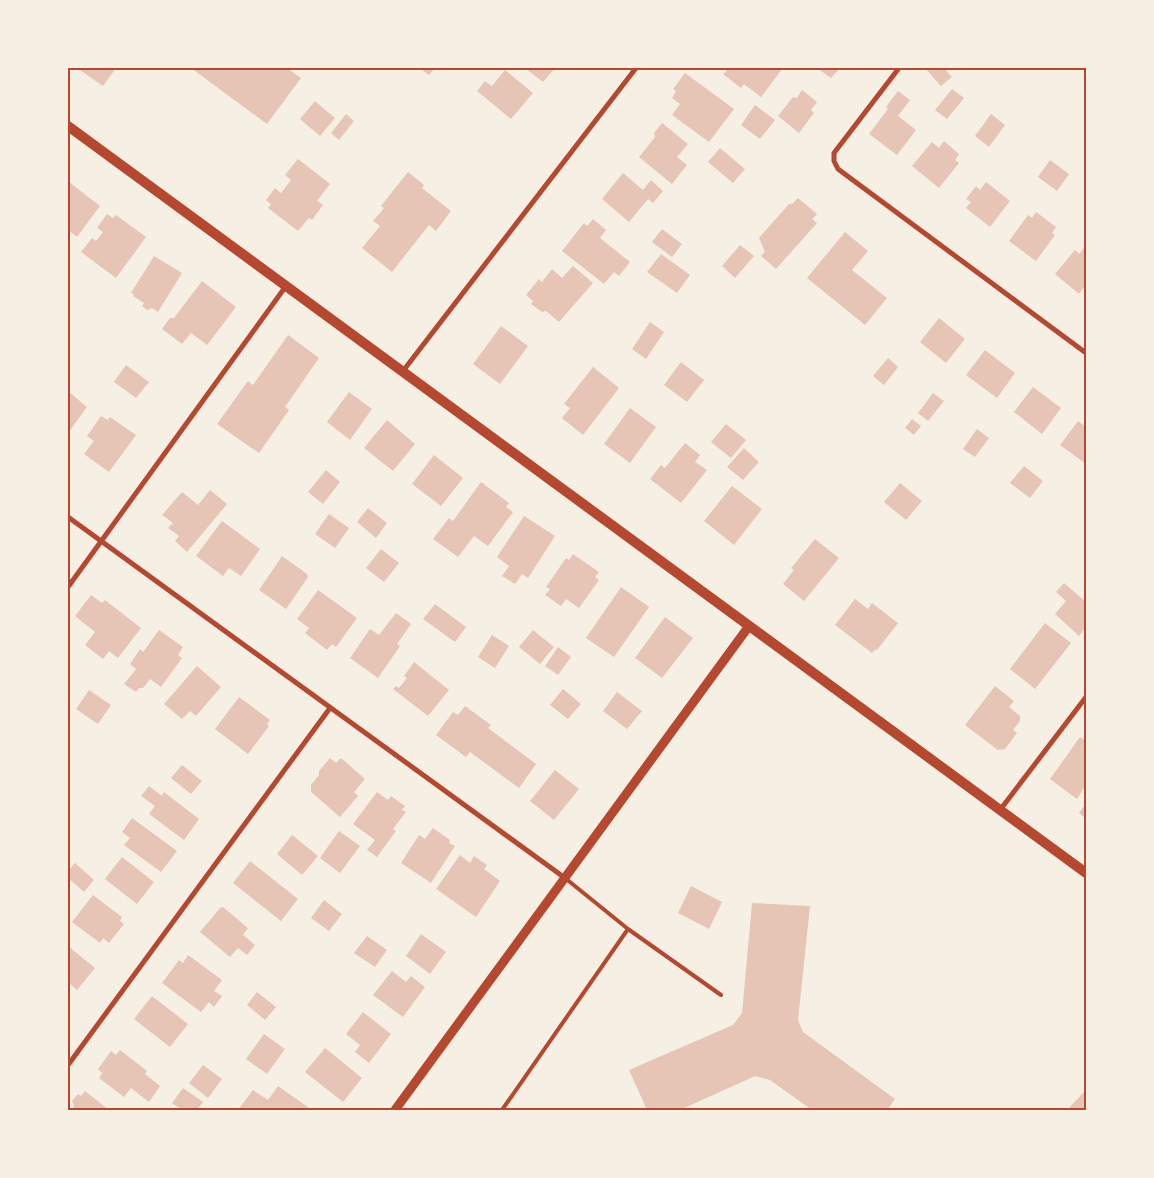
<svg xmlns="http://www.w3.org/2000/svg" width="1154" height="1178" viewBox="0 0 1154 1178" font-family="Jost,sans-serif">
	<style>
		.building { fill: #e6c5b7 }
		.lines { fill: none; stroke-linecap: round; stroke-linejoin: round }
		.service { stroke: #b5482f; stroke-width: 4 }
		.minor { stroke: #b5482f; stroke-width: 5 }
		.tertiary { stroke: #b5482f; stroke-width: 9 }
		.secondary { stroke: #b5482f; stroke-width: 10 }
		.neatline { fill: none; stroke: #b5482f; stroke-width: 2 }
	</style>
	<rect width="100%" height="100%" fill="#f6efe4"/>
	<path class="building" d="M77 68H116L103 86Z
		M191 68H287L301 78 267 124Z
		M419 68H435L429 75Z
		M525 68H555L543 82Z
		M723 68H780L782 69 761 97 744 84 741 88 723 74 727 70Z
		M817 68H840L831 78Z
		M925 68H944L952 77 941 86Z
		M505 70 533 93 511 119 477 91 485 81 492 86Z
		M685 73 734 109 709 142 672 115 680 104 672 98 676 91 673 89Z
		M952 89 964 98 947 119 935 110Z
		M802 90 817 102 811 110 814 113 799 133 778 116 793 97 797 98Z
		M898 91 910 100 898 116 916 130 897 155 869 134 888 109 886 107Z
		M315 101 335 118 320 136 300 119Z
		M755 105 775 120 760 139 741 125Z
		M346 114 354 121 339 140 331 133Z
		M991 114 1005 125 989 147 975 136Z
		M662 123 688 144 677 157 687 165 672 184 639 157 655 137 654 133Z
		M944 141 959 154 955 160 959 163 939 188 912 166 932 142 939 148Z
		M720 148 745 169 733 183 708 162Z
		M298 159 330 184 317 201 323 205 312 220 309 218 298 231 268 208 271 204 266 200 275 188 281 193 291 180 285 175Z
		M1050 160 1069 174 1057 191 1038 177Z
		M408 172 424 185 422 188 451 211 436 231 429 225 392 272 362 248 380 226 373 221 384 208 381 206Z
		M623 173 643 190 651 180 663 191 653 203 648 199 629 222 602 199Z
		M69 182 100 206 77 237 68 230V184Z
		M986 182 1010 201 990 227 966 208 971 202 966 199 976 186 980 190Z
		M798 198 817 214 812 219 817 223 776 269 761 256 765 252 759 238 789 204H792Z
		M1036 212 1056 227 1052 233 1055 235 1036 261 1009 241 1028 215 1032 218Z
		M107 214 113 218 116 215 146 237 116 278 81 252 92 238 96 241 103 232 97 228Z
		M593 219 606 230 600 238 630 262 619 276 614 272 604 284 562 251 584 223 587 226Z
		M662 229 682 244 672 257 652 242Z
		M845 232 868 251 852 270 887 298 865 325 807 278Z
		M740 245 754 256 735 278 722 266Z
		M1084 248 1086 250V284L1079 294 1055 274 1075 250 1079 254Z
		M661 254 690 275 677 293 647 272Z
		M154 256 182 273 158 312 152 308 147 310 142 306 144 303 133 296 134 294 131 293Z
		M573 266 593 283 559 322 546 311 542 312 531 304 533 301 526 295 539 279 542 282 552 269 562 278Z
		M202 281 236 307 207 345 191 333 182 344 162 329 170 318H174Z
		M939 318 965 339 946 363 920 342Z
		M650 322 664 332 646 359 632 349Z
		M501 326 528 346 500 384 473 364Z
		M288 335 319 358 285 407 289 410 259 453 217 424 248 381 253 385Z
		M985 350 1015 373 997 398 966 375Z
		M888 358 898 367 884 385 873 376Z
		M681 362 704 380 687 402 664 385Z
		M126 365 149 382 136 398 114 382Z
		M593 367 619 388 583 435 562 418 570 408 564 404Z
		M1033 387 1061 408 1042 434 1014 412Z
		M68 391 87 407 68 433Z
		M349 392 372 409 350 440 327 422Z
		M933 393 944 401 928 421 918 413Z
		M630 408 656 427 630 463 604 444Z
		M101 416 108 420 110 417 136 435 109 472 84 454 94 441 87 436Z
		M912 419 921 426 914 435 905 428Z
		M387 420 415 444 393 471 364 448Z
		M1078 421 1086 427V464L1060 445Z
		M726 424 746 440 731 458 711 442Z
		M977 429 989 438 975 457 963 449Z
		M685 443 700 455 695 462 707 470 681 503 650 479 661 465 665 468Z
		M744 448 759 462 743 480 727 467Z
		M434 455 463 478 441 506 412 484Z
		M1024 466 1043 481 1030 498 1010 483Z
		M326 470 340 482 323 504 308 492Z
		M481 482 509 503 506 507 513 512 488 546 474 536 458 557 433 539 449 518 453 521Z
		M900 483 922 501 906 520 884 502Z
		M732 486 762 509 734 545 704 521Z
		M210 490 227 504 187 552 175 541 179 536 168 528 173 523 162 515 182 492 198 505Z
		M368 508 387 523 376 538 357 522Z
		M329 514 349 528 335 548 315 534Z
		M524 516 555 536 528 578 522 574 515 584 502 576 509 566 497 557Z
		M222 521 260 549 241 576 229 568 223 576 196 556Z
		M815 539 839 558 804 601 783 584 794 570 791 568Z
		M381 549 399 563 384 582 366 568Z
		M573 554 599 572 595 577 599 580 579 608 566 599 561 606 545 595 550 589 546 587 566 558 569 560Z
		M282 556 307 574 308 577 286 609 259 590Z
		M1064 583 1086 602V627L1079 636 1055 614 1066 601 1056 592Z
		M621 587 649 607 614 657 586 638Z
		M318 590 357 618 336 647 332 644 327 650 305 633 309 628 297 619Z
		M91 595 102 603 105 600 141 628 118 658 109 651 103 659 85 645 95 632 75 616Z
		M855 599 868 609 872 603 898 623 877 650 876 649 872 653 835 625Z
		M435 604 466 627 455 642 423 619Z
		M396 613 411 624 397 644 400 646 378 678 350 658 370 629 379 635Z
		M665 617 693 638 662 678 635 658Z
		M1045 623 1071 643 1035 689 1010 669Z
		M159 630 183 647 178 655 182 658 161 687 150 679 143 688H139L136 692 124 684 136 669 130 664 140 649 143 652Z
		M533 630 554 647 540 664 519 647Z
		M492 635 509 646 495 668 478 657Z
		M558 647 571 657 558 675 545 666Z
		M414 662 449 690 428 716 393 689 396 686 399 688 407 678 404 676Z
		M197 666 221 687 196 716 190 711 182 719 164 704Z
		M995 686 1014 701 1009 707 1020 716V721L1013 730 1017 733 1005 749 998 750 965 725Z
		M563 689 581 704 568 719 550 705Z
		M89 690 111 705 98 724 76 709Z
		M617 692 642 711 627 729 603 711Z
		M239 697 270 720 267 724 269 726 248 754 215 729Z
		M465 706 491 725 488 728 536 764 519 788 470 752 466 757 436 735 453 712 458 715Z
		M1080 737 1086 741V785L1077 799 1050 779Z
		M330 758 336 763 341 758 365 779 354 792 358 796 340 817 311 792V785L319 775V771Z
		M182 765 202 781 191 794 171 778Z
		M555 770 579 789 554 820 530 801Z
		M149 786 162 796 164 792 199 819 184 840 149 814 155 806 141 796Z
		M377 792 388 800 391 796 405 806 402 810 406 812 393 829 396 831 377 857 367 850 375 840 353 824Z
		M1086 803V819L1079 813Z
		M132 818 177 851 161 872 124 845 130 838 122 832Z
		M433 828 450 840 449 843 455 846 431 883 401 863 419 835 425 839Z
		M339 831 360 846 340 873 320 858Z
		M292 835 318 856 302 875 277 854Z
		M460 855 470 863 474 856 487 865 484 869 500 881 476 917 436 889Z
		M122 857 154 882 137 904 105 879Z
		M250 861 298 899 281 921 233 883Z
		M75 863 94 880 84 892 68 878V871Z
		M691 886 722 902 709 929 678 913Z
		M93 895 122 917 120 921 124 924 109 943 103 938 100 943 72 922Z
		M324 900 342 914 329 931 311 918Z
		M752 903 810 906 798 1020 803 1032 895 1099 887 1110H812L770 1080 755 1076 680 1110H647L629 1070 733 1025 742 1013Z
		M223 907 248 928 243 935 255 945 247 955 238 948 230 957 200 932 220 908Z
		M421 934 446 952 430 974 406 956Z
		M367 936 387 950 375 967 354 953Z
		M68 946 95 968 77 990 68 982Z
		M188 955 222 980 214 991 222 996 214 1007 209 1002 201 1012 162 983 179 960 183 963Z
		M392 971 406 982 411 976 425 987 403 1017 373 995Z
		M257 992 276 1007 265 1020 247 1005Z
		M152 996 188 1024 170 1047 134 1019Z
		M363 1012 391 1034 369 1063 355 1052 360 1045 346 1034Z
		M264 1034 285 1049 267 1074 246 1059Z
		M325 1048 362 1078 343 1102 305 1072Z
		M120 1050 147 1071 145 1074 160 1086 149 1102 131 1088 124 1097 99 1078 102 1073 98 1069 111 1051 116 1055Z
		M203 1065 222 1079 208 1098 189 1083Z
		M278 1086 312 1110H238L253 1090 268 1100Z
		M183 1088 203 1102 197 1110H182L172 1103Z
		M1086 1090V1110H1067Z
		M85 1091 109 1110H71L74 1106 72 1101 78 1094 81 1096Z"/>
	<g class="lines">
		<path class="service" d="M628 929 721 995
			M502 1110 628 929 565 878"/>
		<path class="minor" d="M899 68 834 153V161L838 169 1086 353
			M403 371 636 68
			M68 517 565 878
			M68 587 286 286
			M1000 810 1086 697
			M68 1065 330 708"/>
		<path class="tertiary" d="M395 1110 749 626"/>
		<path class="secondary" d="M68 126 1086 873"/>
	</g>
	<rect width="1154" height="1178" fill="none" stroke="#f6efe4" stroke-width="138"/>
	<rect x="69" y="69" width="1016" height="1040" class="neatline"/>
</svg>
